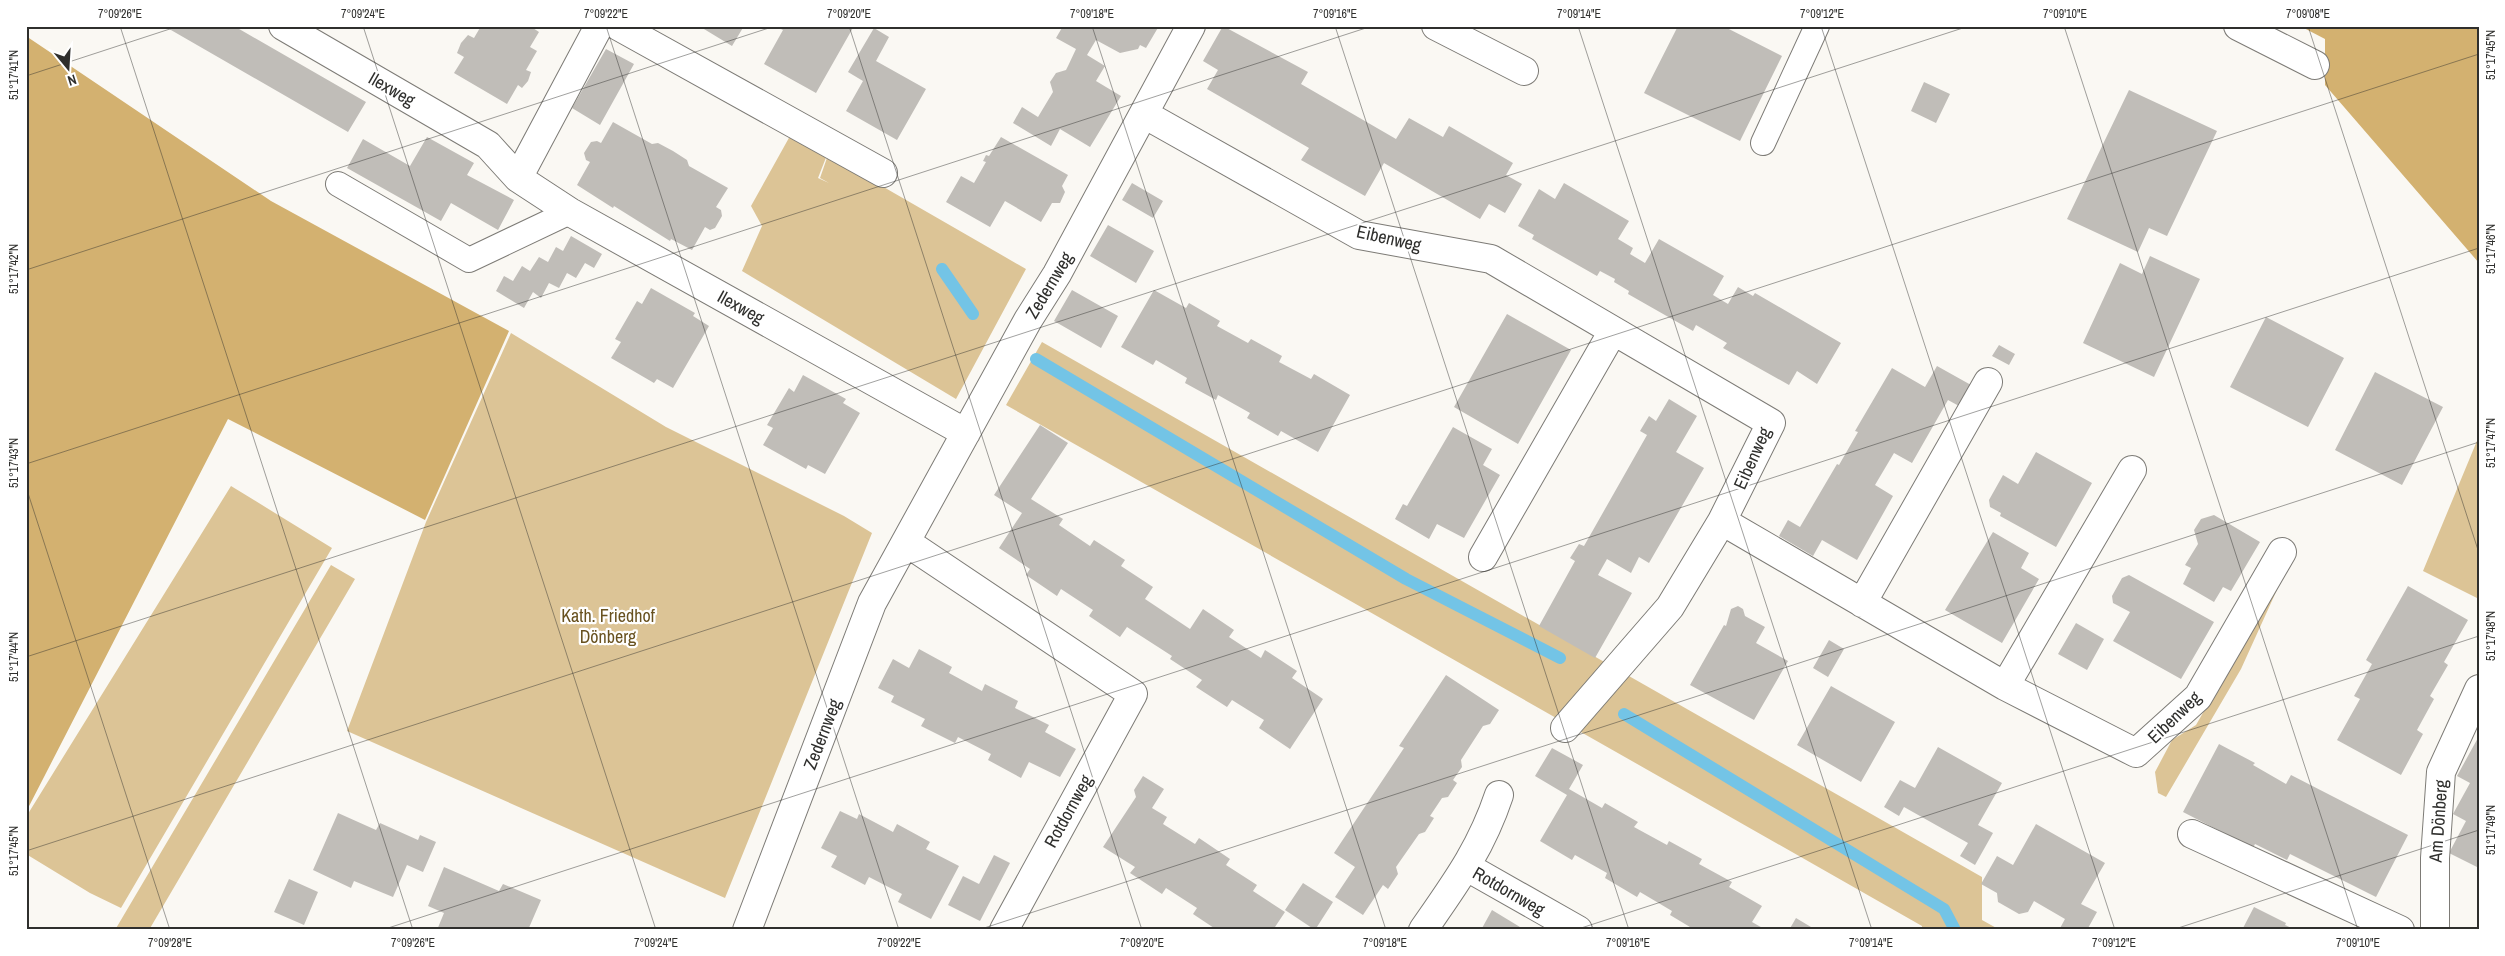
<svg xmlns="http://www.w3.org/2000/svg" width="2505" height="956" viewBox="0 0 2505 956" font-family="'Archivo Narrow',sans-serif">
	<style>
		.green { fill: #dcc496 }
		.forest { fill: #d3b170 }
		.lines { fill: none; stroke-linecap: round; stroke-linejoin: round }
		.stream { stroke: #73c4e6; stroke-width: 12 }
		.building { fill: #c0bdb8 }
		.lane-casing { stroke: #7d7b76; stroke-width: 26 }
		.street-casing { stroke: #7d7b76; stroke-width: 30 }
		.lane { stroke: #fff; stroke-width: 24 }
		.street { stroke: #fff; stroke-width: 28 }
		.ticks { fill: none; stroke: #2f2f2d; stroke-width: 1; stroke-opacity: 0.45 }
		.labels { text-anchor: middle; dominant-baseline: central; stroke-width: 4.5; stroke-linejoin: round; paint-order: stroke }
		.street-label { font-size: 18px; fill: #2f2f2d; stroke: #fff }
		.park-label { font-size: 18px; fill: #68511f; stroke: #fff }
		.neatline { fill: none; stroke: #2f2f2d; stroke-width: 2 }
		.ticks-label { font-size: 12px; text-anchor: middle; fill: #2f2f2d }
	</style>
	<rect width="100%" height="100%" fill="#faf8f3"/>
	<path class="green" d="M790 136 827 155 818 178 829 183 820 178 828 155 1026 269 956 399 742 271 762 226 751 206Z
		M511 333 666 427 844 516 872 533 725 898 347 731 426 522Z
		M1042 342 1982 877V920L2000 930H1922V926L1006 405Z
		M2479 436V599L2423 571Z
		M231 486 332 548 121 908 90 893 26 854V817Z
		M2290 561 2241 669 2166 797 2158 793 2155 772 2172 740 2196 725Z
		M331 565 355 579 149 930H115Z"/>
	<path class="forest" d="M2300 26H2479V263L2325 85V39Z
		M26 36 271 201 509 331 425 520 228 419 26 812Z"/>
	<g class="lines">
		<path class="stream" d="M942 269 973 314
			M1036 359 1406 579 1560 658
			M1624 714 1944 909 1955 930"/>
	</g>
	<path class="building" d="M164 26H234L366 102 348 132Z
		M481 26H494L499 29 501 26H530L539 32 530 47 537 51 526 70 531 72 528 81 522 88 518 85 507 104 454 73 464 57 457 53 461 43 468 35 474 38Z
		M699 26H744L732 46Z
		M775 26H854L816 93 764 64 783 30Z
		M1063 26H1159L1146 48 1140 45 1138 49 1120 53 1096 40 1087 55 1105 66 1096 81 1121 96 1090 147 1060 129 1051 146 1013 123 1022 107 1038 117 1053 92 1050 82 1056 73 1066 70 1068 66 1076 49 1056 38Z
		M1223 26 1308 72 1301 84 1396 139 1409 118 1443 137 1449 126 1513 163 1506 175 1522 184 1505 213 1489 204 1480 219 1384 163 1365 196 1301 160 1309 148 1207 89 1218 70 1203 61Z
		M1678 26H1723L1782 56 1740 141 1644 93Z
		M874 28 889 37 876 61 926 89 897 140 846 111 863 81 848 72Z
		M606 49 634 64 600 125 572 108Z
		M1924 82 1950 94 1936 123 1911 111Z
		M2129 90 2217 131 2167 236 2149 228 2138 252 2067 219Z
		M613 122 652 144 658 143 673 151 687 160 689 166 728 188 716 207 721 210 722 216 715 228 710 230 705 227 692 250 671 239 670 241 614 206 613 208 577 185 590 162 586 160 584 153 591 142 597 141 601 143Z
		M427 137 474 163 467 175 514 200 498 230 451 203 441 221 347 168 363 139 410 166Z
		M1001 137 1068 175 1062 186 1065 192 1060 203H1052L1041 222 1005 201 990 227 946 202 961 176 974 183 986 162 983 161 986 155 989 156Z
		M1132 183 1163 201 1153 218 1122 200Z
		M1564 183 1629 221 1618 239 1633 248 1630 254 1645 263 1659 239 1724 276 1713 295 1728 304 1738 287 1753 296 1755 293 1841 343 1817 384 1797 371 1789 385 1723 348 1727 343 1696 325 1693 331 1628 294 1629 291 1614 282 1615 279 1600 271 1597 276 1532 239 1534 235 1518 226 1539 189 1555 199Z
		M1108 225 1154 251 1136 283 1090 256Z
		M571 236 602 254 594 268 585 263 576 278 567 273 559 288 549 283 541 298 533 292 524 308 496 291 504 276 513 281 522 266 530 271 539 257 548 262 556 247 563 251Z
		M2150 256 2200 279 2154 377 2083 343 2120 263 2142 274Z
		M651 288 695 313 693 316 709 326 673 388 657 379 654 383 611 358 621 342 615 339 637 301 642 304Z
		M1072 290 1118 316 1101 348 1054 321Z
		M1154 290 1186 308 1189 303 1220 321 1217 326 1248 343 1251 339 1282 356 1279 362 1311 379 1314 374 1350 395 1318 452 1281 431 1278 436 1247 418 1250 413 1218 395 1216 400 1185 383 1187 378 1156 360 1153 365 1121 347Z
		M1507 314 1571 350 1518 444 1454 407Z
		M2266 317 2344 358 2308 427 2230 387Z
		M1999 345 2015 354 2009 365 1992 356Z
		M1937 366 1971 385 1959 406 1948 400 1912 463 1894 453 1875 485 1893 496 1857 560 1822 540 1813 556 1779 536 1788 520 1800 527 1837 464 1839 465 1858 432 1855 431 1892 368 1925 387Z
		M2375 372 2443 407 2402 485 2335 450Z
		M803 375 846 399 843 403 860 413 825 474 808 465 806 469 763 445 773 428 767 425 789 388 794 392Z
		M1669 399 1697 416 1676 452 1704 468 1649 563 1639 557 1631 573 1607 559 1598 575 1632 593 1595 658 1539 626 1575 561 1570 558 1579 544 1584 546 1647 435 1640 431 1649 416 1656 421Z
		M1040 425 1068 443 1031 499 1063 519 1059 525 1090 546 1094 540 1125 560 1121 566 1153 587 1145 599 1190 629 1203 609 1234 630 1229 637 1261 658 1265 650 1297 671 1292 678 1323 699 1290 749 1259 728 1264 720 1232 700 1227 707 1196 687 1202 680 1170 659 1172 656 1127 627 1120 637 1089 616 1093 610 1061 589 1057 596 1026 575 1030 569 999 548 1022 513 994 495Z
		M1453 427 1492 449 1483 465 1500 475 1464 538 1437 524 1429 539 1395 519 1403 504 1407 506Z
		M2036 452 2092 483 2056 547 2000 516 2001 513 1990 507 1989 500 2003 475 2018 484Z
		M2214 515 2260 542 2231 591 2223 587 2214 602 2183 584 2191 568 2185 565 2198 544 2194 530 2201 519Z
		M1993 532 2029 553 2021 568 2039 579 2002 643 1945 610Z
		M2129 575 2214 622 2181 679 2113 641 2130 612 2113 603 2112 596 2122 578Z
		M2408 586 2468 620 2444 662 2448 665 2430 696 2434 699 2417 730 2423 734 2401 775 2337 740 2360 699 2354 696 2372 664 2366 660Z
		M1738 606 1743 609 1745 616 1765 627 1756 643 1788 661 1754 720 1690 685 1724 625 1726 626 1731 609Z
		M2076 623 2104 639 2087 670 2058 654Z
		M1829 640 1844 649 1828 677 1813 668Z
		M919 649 952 667 949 673 982 691 985 684 1018 701 1015 708 1049 725 1045 732 1076 749 1060 777 1029 762 1021 778 988 760 991 754 958 737 955 743 921 726 925 719 891 702 894 696 878 688 893 659 909 668Z
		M1446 675 1499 710 1490 724 1483 726 1461 760 1462 767 1453 780 1457 783 1448 797 1442 798 1430 816 1434 818 1425 832 1419 834 1396 867 1398 874 1388 889 1383 885 1363 915 1335 897 1355 867 1334 853 1404 748 1399 746Z
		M1831 686 1895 722 1861 782 1797 745Z
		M2479 736V868L2449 853 2466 821 2453 814 2470 783 2457 776Z
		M2219 744 2255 763 2253 765 2286 784 2291 775 2408 835 2376 897 2290 854 2287 860 2255 844 2253 848 2183 812Z
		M1938 747 2002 783 1978 825 1993 833 1975 865 1960 856 1968 843 1904 807 1899 816 1884 807 1900 780 1915 788Z
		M1552 748 1583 765 1569 789 1602 808 1605 803 1638 822 1634 827 1667 845 1669 841 1702 859 1699 864 1732 882 1729 887 1762 906 1752 922 1766 930H1695L1670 915 1672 911 1640 892 1637 897 1605 878 1607 873 1575 855 1572 860 1540 841 1567 795 1535 776Z
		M1143 776 1164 789 1152 808 1167 817 1163 824 1195 844 1199 838 1230 859 1226 865 1257 885 1253 891 1285 912 1273 930H1217L1193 914 1197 908 1166 888 1162 894 1130 873 1135 867 1103 847 1136 797 1134 790Z
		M840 811 857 819 859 814 893 832 897 824 930 842 926 849 959 866 931 919 898 902 902 894 869 877 865 885 831 867 837 856 821 848Z
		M338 813 376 830 380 823 418 840 420 835 436 842 423 872 407 865 393 897 354 881 351 888 313 870Z
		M2036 824 2105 863 2081 904 2097 912 2087 930H2059L2065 919 2034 901 2028 912 2019 914 1998 902 1997 893 1981 884 1997 856 2013 865Z
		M994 855 1010 863 980 921 948 905 963 876 979 884Z
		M444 867 499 891 503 884 541 900 528 930H437L444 913 428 906Z
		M289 879 318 892 304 925 274 912Z
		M1303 883 1333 902 1315 930 1285 910Z
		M2254 907 2286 923 2285 925 2296 930H2242Z
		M1492 910 1520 927 1519 930H1481Z
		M1796 918 1816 930H1789Z"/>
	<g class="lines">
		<g class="lane-casing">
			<path id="lane" d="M1763 143 1817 26
				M338 184 469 260 570 212"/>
		</g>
		<g class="street-casing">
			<path id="street" d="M283 26 488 145 518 178 570 212 966 433
				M618 26 883 173
				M1436 26 1524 71
				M2238 26 2315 65
				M1144 114 1359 235 1491 259 1771 423 1722 521 2005 686 2136 753 2198 697 2282 552
				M518 178 599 26
				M906 542 1133 694 1004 930
				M1483 557 1613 331
				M1862 603 1988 382
				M2005 686 2132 470
				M1565 728 1670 607 1722 521
				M2192 834 2400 930
				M1467 867 1578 930
				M747 930 872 603 1028 320 1057 274 1191 26
				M1423 930C1455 884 1481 849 1499 795
				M2435 930V858L2441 772 2479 689"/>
		</g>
		<use href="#lane" class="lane"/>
		<use href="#street" class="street"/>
	</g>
	<path class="ticks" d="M120 26 413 930M363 26 656 930M606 26 899 930M849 26 1142 930M1092 26 1386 930M1335 26 1629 930M1578 26 1872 930M1821 26 2115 930M2064 26 2358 930M2308 26 2479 553M26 76 179 26M26 270 775 26M26 464 1372 26M26 487 170 930M26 657 1969 26M26 851 2479 54M382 930 2479 248M978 930 2479 442M1575 930 2479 636M2172 930 2479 830"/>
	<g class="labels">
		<g class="street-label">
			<text transform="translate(392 89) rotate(30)">Ilexweg</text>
			<text transform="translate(1389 238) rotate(13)">Eibenweg</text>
			<text transform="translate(1049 285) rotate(-59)">Zedernweg</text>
			<text transform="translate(741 307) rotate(29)">Ilexweg</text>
			<text transform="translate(1752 458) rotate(-66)">Eibenweg</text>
			<text transform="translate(2174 717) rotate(-44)">Eibenweg</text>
			<text transform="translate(822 734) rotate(-69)">Zedernweg</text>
			<text transform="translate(1068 811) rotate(-61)">Rotdornweg</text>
			<text transform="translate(2438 821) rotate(-86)">Am Dönberg</text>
			<text transform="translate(1509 891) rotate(30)">Rotdornweg</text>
		</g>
		<g class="park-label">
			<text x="608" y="615">Kath. Friedhof<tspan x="608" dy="21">Dönberg</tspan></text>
		</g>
	</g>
	<rect width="2505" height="956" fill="none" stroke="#ffffff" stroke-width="55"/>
	<g transform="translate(68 68) rotate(162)" stroke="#ffffff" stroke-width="4" paint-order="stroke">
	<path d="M0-4L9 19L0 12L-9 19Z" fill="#2f2f2d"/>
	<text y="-8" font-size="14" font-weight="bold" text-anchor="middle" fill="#2f2f2d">N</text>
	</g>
	<rect x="28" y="28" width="2450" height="900" class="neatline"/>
	<g class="ticks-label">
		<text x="120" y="18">7°09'26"E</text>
		<text x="363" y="18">7°09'24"E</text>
		<text x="606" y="18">7°09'22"E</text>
		<text x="849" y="18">7°09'20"E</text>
		<text x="1092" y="18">7°09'18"E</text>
		<text x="1335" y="18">7°09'16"E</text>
		<text x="1579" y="18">7°09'14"E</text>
		<text x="1822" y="18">7°09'12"E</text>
		<text x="2065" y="18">7°09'10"E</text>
		<text x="2308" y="18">7°09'08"E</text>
		<text transform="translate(2491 55) rotate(-90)" y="4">51°17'45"N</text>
		<text transform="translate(14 75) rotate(-90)" y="4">51°17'41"N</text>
		<text transform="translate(2491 249) rotate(-90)" y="4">51°17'46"N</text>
		<text transform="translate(14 269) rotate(-90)" y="4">51°17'42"N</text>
		<text transform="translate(2491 443) rotate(-90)" y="4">51°17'47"N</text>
		<text transform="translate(14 463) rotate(-90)" y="4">51°17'43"N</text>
		<text transform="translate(2491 636) rotate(-90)" y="4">51°17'48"N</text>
		<text transform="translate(14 657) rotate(-90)" y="4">51°17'44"N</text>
		<text transform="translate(2491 830) rotate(-90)" y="4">51°17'49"N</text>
		<text transform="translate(14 851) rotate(-90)" y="4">51°17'45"N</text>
		<text x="170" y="947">7°09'28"E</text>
		<text x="413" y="947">7°09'26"E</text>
		<text x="656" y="947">7°09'24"E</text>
		<text x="899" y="947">7°09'22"E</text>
		<text x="1142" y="947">7°09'20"E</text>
		<text x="1385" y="947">7°09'18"E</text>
		<text x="1628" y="947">7°09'16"E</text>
		<text x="1871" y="947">7°09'14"E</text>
		<text x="2114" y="947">7°09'12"E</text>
		<text x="2358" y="947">7°09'10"E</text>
	</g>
</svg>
